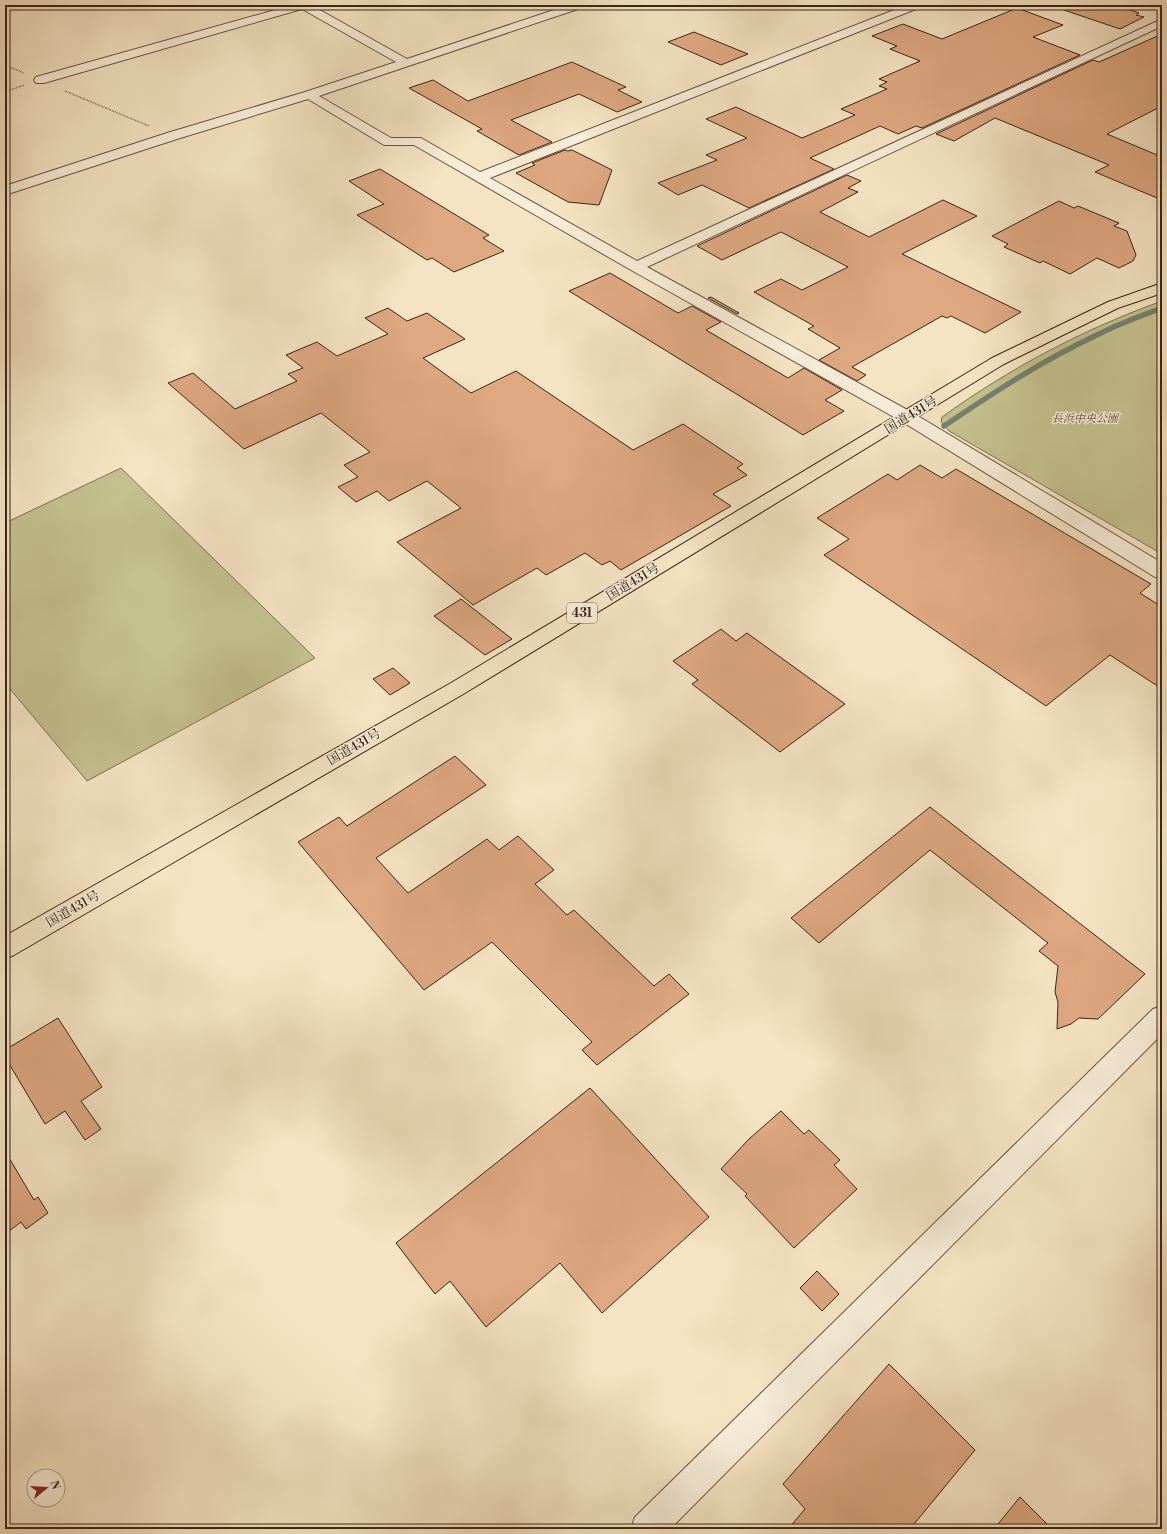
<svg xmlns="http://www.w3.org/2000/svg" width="1167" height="1534" viewBox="0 0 1167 1534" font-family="'Libre Bodoni','Noto Serif JP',serif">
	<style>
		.green { fill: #c4c18e; stroke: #807254 }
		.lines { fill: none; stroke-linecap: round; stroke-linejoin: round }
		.stream { stroke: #768172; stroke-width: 5.5 }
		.building { fill: #dea881; stroke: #3b2419 }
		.minor-casing { stroke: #6a5444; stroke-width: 2 }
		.highway-casing { stroke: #3b2419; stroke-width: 2 }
		.path { stroke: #3b2419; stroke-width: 1.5; stroke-dasharray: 0.5 1; stroke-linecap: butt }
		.minor { fill: #f8edd8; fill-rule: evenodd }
		.highway { fill: #f5e4c3; fill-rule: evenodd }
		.labels { text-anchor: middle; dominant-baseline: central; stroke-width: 3; stroke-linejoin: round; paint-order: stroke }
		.far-park-label { font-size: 11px; font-style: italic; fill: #5d4b36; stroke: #f8edd8 }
		.shield { fill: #f8edd8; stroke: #746052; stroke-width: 1 }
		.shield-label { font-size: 12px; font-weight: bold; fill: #3b2419 }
		.street-label { font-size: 13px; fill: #3b2419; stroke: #f8edd8 }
	</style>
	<rect width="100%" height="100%" fill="#f5e4c3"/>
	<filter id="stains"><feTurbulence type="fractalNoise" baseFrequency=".005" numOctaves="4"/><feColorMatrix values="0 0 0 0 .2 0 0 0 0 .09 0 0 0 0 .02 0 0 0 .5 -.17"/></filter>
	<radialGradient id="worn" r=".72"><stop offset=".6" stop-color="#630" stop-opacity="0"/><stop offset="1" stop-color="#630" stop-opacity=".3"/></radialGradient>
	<path class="green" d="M1162 301V554L949 431 941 422 942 417C1010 368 1084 329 1162 301Z
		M121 468 315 658 87 781 5 683V523Z"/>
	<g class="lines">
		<path class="stream" d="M944 426C993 393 1043 360 1097 335 1118 324 1140 316 1162 308"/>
	</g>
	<path class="building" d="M1059 5H1115L1139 13 1136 15 1144 17 1120 29 1058 8Z
		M1017 8 1063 25 1033 37 1080 55 922 128 916 126 898 134 880 126 810 158 834 169 749 208 702 185 678 195 658 183 717 160 706 155 747 138 706 119 736 107 802 138 855 115 841 109 887 89 879 86 887 82 879 79 920 61 890 49 897 46 872 36 903 24 942 39Z
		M694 32 748 54 721 65 668 42Z
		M1162 34V106L1107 134 1162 157V200L1095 172 1109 165 995 118 954 141 936 134 1093 60 1099 62Z
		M572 62 626 87 618 90 642 102 617 112 579 94 511 120 552 142 519 155 477 131 482 129 409 88 433 80 468 101Z
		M565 150 568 151 572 150 612 170 599 205 568 202 516 173 535 165 532 163Z
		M380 169 489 235 483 238 504 251 454 272 432 258 427 260 357 215 384 204 349 181Z
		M847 175 861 181 848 188 858 192 820 212 869 237 943 200 977 216 902 254 1021 312 985 333 951 316 947 318 942 316 852 367 866 375 857 381 819 360 840 348 808 329 814 326 754 292 781 279 802 290 848 267 781 232 722 260 697 246Z
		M1059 201 1074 208 1078 206 1119 223 1114 226 1127 231 1136 255 1133 261 1119 268 1097 258 1070 274 1043 261 1040 263 1004 247 1008 244 992 236Z
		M610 273 678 313 692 306 721 322 706 330 788 378 804 368 842 390 825 400 844 411 803 435 569 291Z
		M711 297 739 313 737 314 708 298Z
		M388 308 407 321 427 313 465 339 423 358 471 393 516 371 633 450 683 424 743 464 737 468 747 475 713 494 731 506 621 570 610 561 602 565 585 553 546 575 537 568 473 605 397 542 461 508 427 481 389 501 377 491 356 502 338 487 358 477 344 465 370 452 321 413 244 449 168 383 193 373 235 409 297 381 288 374 303 368 286 355 317 342 337 356 388 334 365 318Z
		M920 465 942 478 956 469 1151 584 1140 593 1162 607V689L1110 655 1046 706 824 555 849 539 817 518 888 474 897 480Z
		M461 599 512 639 485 655 434 616Z
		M721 629 736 641 747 633 845 704 780 752 692 684 698 680 673 661Z
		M393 668 410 683 390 695 373 679Z
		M455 756 486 785 376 858 408 893 487 839 499 850 518 836 554 870 535 884 567 915 574 910 654 986 669 974 689 994 597 1065 582 1050 592 1042 492 942 424 990 298 842 339 817 347 826Z
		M930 807 1145 974 1098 1019 1079 1018 1071 1024 1057 1029 1058 1002 1055 992 1058 966 1039 951 1048 943 930 850 819 943 791 918Z
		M58 1018 102 1087 81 1101 101 1129 85 1140 65 1111 45 1124 5 1057V1050Z
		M590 1088 709 1217 602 1313 560 1263 486 1327 450 1281 435 1294 396 1243Z
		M781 1111 804 1134 809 1130 840 1160 834 1165 857 1189 794 1248 745 1196 747 1194 721 1169 749 1139Z
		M5 1151 34 1200 38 1197 48 1213 26 1229 21 1222 5 1234Z
		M817 1271 839 1294 822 1311 800 1288Z
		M889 1364 975 1450 910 1529H788L805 1509 783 1484Z
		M1020 1497 1052 1529H994Z"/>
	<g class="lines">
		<g class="minor-casing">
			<path id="minor" d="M293 5H311L407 59 569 5H586L584 7 319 96 391 138H421L480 172 907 5H923L921 7 490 178 637 261 1162 19V26L647 267 913 413 1162 563V578L1155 577 901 421 631 270 414 145H384L308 99 177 139 5 195V186L167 133 305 92 396 62 302 9 44 83H36L34 80 36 77Z
				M1162 1006V1034L670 1529H631L635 1517 1153 1009Z"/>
		</g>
		<g class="highway-casing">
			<path id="highway" d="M1162 283V293L1118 308 1004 364 465 693 14 955 5 959V936L451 683 992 358 1108 302Z"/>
		</g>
		<path class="path" d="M5 65 24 73
			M65 91 149 126
			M5 92 24 85"/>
		<use href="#minor" class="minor"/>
		<use href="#highway" class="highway"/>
	</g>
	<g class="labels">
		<g class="far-park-label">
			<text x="1085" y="419">長浜中央公園</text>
		</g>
		<rect class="shield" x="567" y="603" width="30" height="20" rx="3"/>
		<g class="shield-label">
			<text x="582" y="613">431</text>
		</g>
		<g class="street-label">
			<text transform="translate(911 415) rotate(-31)">国道431号</text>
			<text transform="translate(633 582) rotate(-31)">国道431号</text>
			<text transform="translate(354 747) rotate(-30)">国道431号</text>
			<text transform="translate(73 909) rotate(-30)">国道431号</text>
		</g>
	</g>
	<rect width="1167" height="1534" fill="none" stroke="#f5e4c3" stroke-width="20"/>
	<rect x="6" y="6" width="1155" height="1522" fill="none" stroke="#3b2419" stroke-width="2"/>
	<rect x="10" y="10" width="1147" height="1514" fill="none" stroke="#3b2419"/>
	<g transform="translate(46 1488) rotate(72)"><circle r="19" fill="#f8edd8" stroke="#ac9d8c"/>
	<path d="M0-3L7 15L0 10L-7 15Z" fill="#8f2418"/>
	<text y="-6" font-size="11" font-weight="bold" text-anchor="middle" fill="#3b2419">N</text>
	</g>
	<rect width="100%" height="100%" filter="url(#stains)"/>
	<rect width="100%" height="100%" fill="url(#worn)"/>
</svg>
